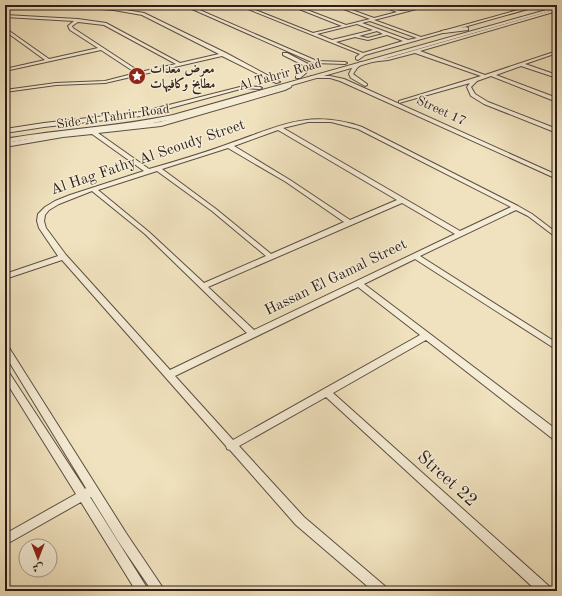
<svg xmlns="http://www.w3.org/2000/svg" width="562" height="596" viewBox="0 0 562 596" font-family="'Old Standard TT',Amiri,serif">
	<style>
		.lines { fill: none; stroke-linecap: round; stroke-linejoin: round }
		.minor-casing { stroke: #5c4e42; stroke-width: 2 }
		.tertiary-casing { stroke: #5c4e42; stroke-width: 2 }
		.minor { fill: #f5ecd5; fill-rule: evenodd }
		.tertiary { fill: #f5ecd5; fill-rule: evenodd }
		.wall { fill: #7d715f; stroke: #2b1d18 }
		.shaded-wall { fill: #665c4d; stroke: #2b1d18 }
		.labels { text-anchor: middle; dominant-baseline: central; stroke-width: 3; stroke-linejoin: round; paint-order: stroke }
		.far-poi-label { font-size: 13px; font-weight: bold; fill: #2b1d18; stroke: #f5ecd5; text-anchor: start }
		.far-street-label { font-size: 13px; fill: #2b1d18; stroke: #f5ecd5 }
		.street-label { font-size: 15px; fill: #2b1d18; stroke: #f5ecd5 }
		.near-street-label { font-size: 18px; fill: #2b1d18; stroke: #f5ecd5 }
	</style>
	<rect width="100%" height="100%" fill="#f0e2be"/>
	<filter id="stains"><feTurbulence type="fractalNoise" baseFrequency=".005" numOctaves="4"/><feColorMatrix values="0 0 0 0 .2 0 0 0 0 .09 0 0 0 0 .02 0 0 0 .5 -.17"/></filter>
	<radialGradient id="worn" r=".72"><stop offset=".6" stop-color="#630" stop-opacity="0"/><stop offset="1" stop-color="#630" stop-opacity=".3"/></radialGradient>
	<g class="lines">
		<g class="minor-casing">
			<path id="minor" d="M48 5 114 8 144 13 226 53 280 82 276 83 222 56 105 83 56 85 5 92V90L56 83 105 81 136 73 101 50 5 71V69L45 60 5 31V28L49 59 98 48 70 30 68 26 74 21 5 17V15L78 19 106 23 180 63 219 54 142 15 114 10ZM78 22 104 25 176 64 140 72 73 28 72 26Z
				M183 5H188L317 61 345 62 347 63 345 64 314 63Z
				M238 5H243L313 33 342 26 289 5H294L346 25 370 19 333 5H338L374 18 397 12 379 5C387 5 393 10 401 11 409 12 422 5 432 5L374 20 421 37 536 5H542L365 55 358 60 356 59V57L360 54ZM370 21 417 38 408 40 362 23ZM357 24 373 30 332 40 317 34ZM377 31 383 34 368 38 359 36ZM387 35 403 41 363 53 336 42 355 37 368 40Z
				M557 9V11L420 51 485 75 557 51V53L525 64 557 75V78L521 66 496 75 557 98V102L491 76 477 81 471 87 475 94 488 102 557 129V133L484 104 471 96 467 87 470 83 399 103V101L481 76 415 53 388 60 370 62 368 61 388 58Z
				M283 53H287L310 65V66L306 73 300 78H296V76L305 66 283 55Z
				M361 62 363 63 357 68 353 74 367 84V85L365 86 351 78 349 74 353 66Z
				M311 76H330L344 79 557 175V179L340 81 330 78H313L311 77Z
				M288 83 292 84 291 87 285 90 161 126 98 133 149 169C177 161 204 153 231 143 280 126 309 109 362 127L518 206 532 214 557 233V238L528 216 516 210 420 256 557 343V350L415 259 364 284 557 430V440L553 439 426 340 333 393 550 587 552 591H537L326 397 239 446 304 517 386 587 388 591H373L296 525 230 450 227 449 226 446 62 260 5 279V274L58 256 39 228 37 221 38 214 45 207 55 201 70 195 144 171 92 134 63 137 5 147V143L63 133 160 122 281 88ZM308 122H331L358 129 511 207 460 231 283 128ZM278 130 397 200 350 220 290 180 234 146ZM228 148 286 182 344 222 271 254 216 209 162 169ZM157 171 212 211 266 256 204 283 149 232 98 190ZM92 191 145 234 247 333 170 370 66 255 46 228 44 221 45 215 49 210 59 204ZM402 203 455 234 254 330 208 287ZM358 287 420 335 233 440 175 376Z
				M244 86 260 87 262 88 260 89 244 88 141 116 44 127 5 133V129L44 123 141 112Z
				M5 345 8 346 126 533 165 591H152L118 541 91 497H90L149 591H136L81 502 5 545V534L76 494 5 380V370L8 371 85 489 86 488 5 355Z"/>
		</g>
		<g class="tertiary-casing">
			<path id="tertiary" d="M557 7V9L174 119C118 131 61 133 5 143V139C61 129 117 127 173 115Z
				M466 27 468 28V30L444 33 441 31Z"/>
		</g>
		<use href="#minor" class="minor"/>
		<use href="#tertiary" class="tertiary"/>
	</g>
	<path class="wall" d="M495 5H528L527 6 512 10Z"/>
	<path class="shaded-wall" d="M513 5H528L527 6 512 10Z"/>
	<defs>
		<g id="sight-disc" transform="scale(0.9)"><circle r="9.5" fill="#8f2418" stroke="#f5ecd5"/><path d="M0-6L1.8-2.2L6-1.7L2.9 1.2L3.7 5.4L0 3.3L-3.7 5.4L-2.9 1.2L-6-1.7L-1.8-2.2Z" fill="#fff"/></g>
	</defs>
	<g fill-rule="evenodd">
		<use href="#sight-disc" x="137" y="76"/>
	</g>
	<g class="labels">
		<g class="far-poi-label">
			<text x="150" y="69">معرض معدات<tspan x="150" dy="15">مطابخ وكافيهات</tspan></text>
		</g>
		<g class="far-street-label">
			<text transform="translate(280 75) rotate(-16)">Al Tahrir Road</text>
			<text transform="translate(441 111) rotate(25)">Street 17</text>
			<text transform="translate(113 117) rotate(-8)">Side Al Tahrir Road</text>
		</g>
		<g class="street-label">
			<text transform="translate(148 158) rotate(-19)">Al Hag Fathy Al Seoudy Street</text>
			<text transform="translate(336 278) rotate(-26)">Hassan El Gamal Street</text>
		</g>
		<g class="near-street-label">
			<text transform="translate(447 479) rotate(42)">Street 22</text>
		</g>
	</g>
	<rect width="562" height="596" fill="none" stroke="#f0e2be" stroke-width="20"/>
	<rect x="6" y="6" width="550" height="584" fill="none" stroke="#2b1d18" stroke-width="2"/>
	<rect x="10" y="10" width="542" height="576" fill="none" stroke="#2b1d18"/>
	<g transform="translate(38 558) rotate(180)"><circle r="19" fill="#f5ecd5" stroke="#a49989"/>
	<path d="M0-3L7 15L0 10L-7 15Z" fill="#8f2418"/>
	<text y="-6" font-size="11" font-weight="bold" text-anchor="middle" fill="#2b1d18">ش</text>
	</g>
	<rect width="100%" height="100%" filter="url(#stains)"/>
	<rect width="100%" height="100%" fill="url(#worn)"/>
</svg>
